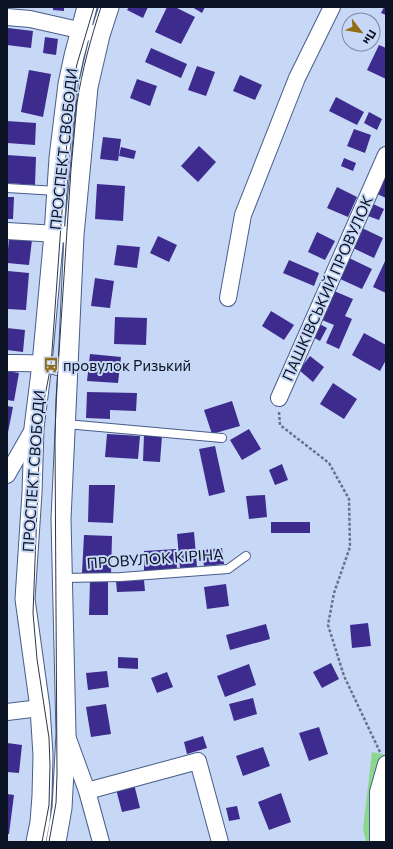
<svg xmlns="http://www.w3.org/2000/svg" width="393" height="849" viewBox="0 0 393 849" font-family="Commissioner,sans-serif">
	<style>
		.green { fill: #8cd78c }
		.building { fill: #3d2b8d }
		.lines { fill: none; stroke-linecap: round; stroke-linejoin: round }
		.service-casing { stroke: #475d8a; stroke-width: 10 }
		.minor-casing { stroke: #475d8a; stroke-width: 18 }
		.tertiary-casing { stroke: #475d8a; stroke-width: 21 }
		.path { stroke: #67738c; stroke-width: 2.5; stroke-dasharray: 3 2; stroke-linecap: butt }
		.service { stroke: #fff; stroke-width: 8 }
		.minor { stroke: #fff; stroke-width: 16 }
		.tertiary { stroke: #fff; stroke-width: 19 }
		.tram { stroke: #2c3549; stroke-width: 1 }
		.labels { text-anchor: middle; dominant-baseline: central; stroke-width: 4; stroke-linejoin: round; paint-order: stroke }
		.street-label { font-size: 15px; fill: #0b1325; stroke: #c7d7f6 }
		.poi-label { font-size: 15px; fill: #0b1325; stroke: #c7d7f6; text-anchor: start }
	</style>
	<rect width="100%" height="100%" fill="#c7d7f6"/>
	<path class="green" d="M372 752 386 755V842H366L363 829Z"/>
	<path class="building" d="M53 7H64V11L53 10Z
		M129 7H148L143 18 127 10Z
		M167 7H175L195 17 181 44 155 32Z
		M192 7H205L202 13Z
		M384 7H386V15L381 13Z
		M8 28 33 31 31 48 7 45Z
		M45 37 58 39 56 55 43 53Z
		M379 45 386 48V79L367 70Z
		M151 48 187 64 181 78 145 62Z
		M197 66 215 72 206 96 188 90Z
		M29 70 51 74 43 117 21 112Z
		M240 75 262 85 255 100 233 91Z
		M137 79 157 86 150 106 130 98Z
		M336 97 364 112 357 125 329 111Z
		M369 112 382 119 377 130 364 123Z
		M7 121 36 123 35 145 7 143Z
		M354 129 371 135 365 153 347 146Z
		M103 137 121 139 118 161 100 159Z
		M199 146 216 162 198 182 181 166Z
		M121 147 136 151 134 159 119 156Z
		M7 155 36 157 35 185 7 183Z
		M344 158 356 163 353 171 341 166Z
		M386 174V198L377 194Z
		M97 184 125 186 123 221 95 219Z
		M337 187 357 197 348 217 327 208Z
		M7 197H14L13 219H7Z
		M373 204 384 209 379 220 368 216Z
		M362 228 383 238 374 258 353 248Z
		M317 232 335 241 325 260 308 252Z
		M158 236 177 245 169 262 150 253Z
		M9 237 32 240 29 265 7 263Z
		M117 245 140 247 137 268 114 265Z
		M347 257 372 269 362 289 338 278Z
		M386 259V293L373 287Z
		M289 260 319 273 314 286 283 273Z
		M8 271 29 273 26 310 7 309Z
		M95 278 114 281 110 308 91 306Z
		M334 291 353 299 345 316 352 319 339 349 326 343 334 325 322 320Z
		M271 311 294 325 284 340 262 326Z
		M115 317 147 318 146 345 114 344Z
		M318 323 327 328 320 341 311 336Z
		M7 328 25 330 23 352 7 350Z
		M364 333 386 345V360L380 371 352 355Z
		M90 354 121 357 118 383 87 381Z
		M310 356 324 367 313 382 299 370Z
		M7 371 19 373 14 401 7 400Z
		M333 383 357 399 344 419 320 404Z
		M87 392 137 393 136 411 110 410V419L86 418Z
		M232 401 240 426 212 434 204 410Z
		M7 406 13 407 8 432H7Z
		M249 429 261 449 242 460 230 440Z
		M107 434 140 436 138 459 105 457Z
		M144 435 162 436 160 462 143 461Z
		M215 446 225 492 209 496 199 449Z
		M282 464 288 480 275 485 269 470Z
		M89 485H115L113 523 88 522Z
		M265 495 267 517 249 519 246 496Z
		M271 522H310V533H271Z
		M194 532 197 567 180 568 177 534Z
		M84 535 112 536 111 575 82 573Z
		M222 548 224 564 204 566 202 550Z
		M176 549 177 569 144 571V551Z
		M144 580 145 591 117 592 116 581Z
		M90 581H108V615H89Z
		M226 584 229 606 207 609 204 587Z
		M368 623 371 646 352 648 350 625Z
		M266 624 270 639 230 650 226 635Z
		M118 657 138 658V669L118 668Z
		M331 663 339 679 322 688 313 672Z
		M249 664 256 685 225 697 217 676Z
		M107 671 109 687 88 690 86 673Z
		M167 672 173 687 157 693 151 678Z
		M253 698 257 714 234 721 229 704Z
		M106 704 111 734 91 737 86 707Z
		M319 727 328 754 309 761 299 733Z
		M203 736 207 748 187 754 184 742Z
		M7 743 22 745 19 773 7 772Z
		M263 747 270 766 243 776 236 756Z
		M134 784 140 808 122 812 116 789Z
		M281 793 291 822 269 830 258 802Z
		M7 794 14 795 9 834H7Z
		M237 806 240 819 229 821 226 808Z"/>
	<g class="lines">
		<g class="service-casing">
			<path id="service" d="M7 188 57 191
				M66 424 222 438
				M63 578 121 577 228 569 246 556"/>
		</g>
		<g class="minor-casing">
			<path id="minor" d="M7 17 30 19 92 33
				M7 231 74 235
				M228 298 243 215 297 78 332 7
				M7 363C28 363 49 362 68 371
				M279 398 386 155
				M7 475 34 428
				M7 712 40 708
				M67 736 87 791 101 842
				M87 791 198 761 220 842
				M378 842V792L386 764"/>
		</g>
		<g class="tertiary-casing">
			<path id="tertiary" d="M36 842 40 822 42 796 43 755 40 708 25 599 32 493 34 428 42 364 54 234 59 158 68 84 74 56 87 7
				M56 842 62 808 66 734 61 519 74 235 88 87 100 35 109 7"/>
		</g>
		<path class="path" d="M279 412 280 425 329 463 349 499 350 547 334 593 328 625 344 676 380 752"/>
		<use href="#service" class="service"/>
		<use href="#minor" class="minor"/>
		<use href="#tertiary" class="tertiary"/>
		<path class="tram" d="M42 842 49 805 50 765 49 738 37 659 33 613 40 433 41 416 51 365 70 99 77 64 94 7
			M49 842 56 803 57 774 55 439 56 399 71 169 77 103C82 70 91 38 101 7"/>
	</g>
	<defs>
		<g id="bus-bare" transform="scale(1.2)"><path d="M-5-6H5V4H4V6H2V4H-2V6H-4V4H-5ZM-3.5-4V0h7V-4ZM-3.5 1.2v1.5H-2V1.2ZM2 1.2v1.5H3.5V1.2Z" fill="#916e14" stroke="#c7d7f6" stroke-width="2.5" paint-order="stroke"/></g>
	</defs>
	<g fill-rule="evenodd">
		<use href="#bus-bare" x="51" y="365"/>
	</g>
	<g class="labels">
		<g class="street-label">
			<text transform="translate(63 149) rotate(-84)">ПРОСПЕКТ СВОБОДИ</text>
			<text transform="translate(327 288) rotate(-66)">ПАШКІВСЬКИЙ ПРОВУЛОК</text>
			<text transform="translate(33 471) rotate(-86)">ПРОСПЕКТ СВОБОДИ</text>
			<text transform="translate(155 558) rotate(-4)">ПРОВУЛОК КІРІНА</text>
		</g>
		<g class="poi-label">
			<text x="63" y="365">провулок Ризький</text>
		</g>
	</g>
	<rect width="393" height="849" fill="none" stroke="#0b1325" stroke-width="16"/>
	<g transform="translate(361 32) rotate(121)"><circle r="19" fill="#c7d7f6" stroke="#7c89a2"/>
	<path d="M0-3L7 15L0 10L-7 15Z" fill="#916e14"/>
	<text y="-6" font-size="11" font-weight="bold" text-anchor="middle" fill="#0b1325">Пн</text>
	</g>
</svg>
